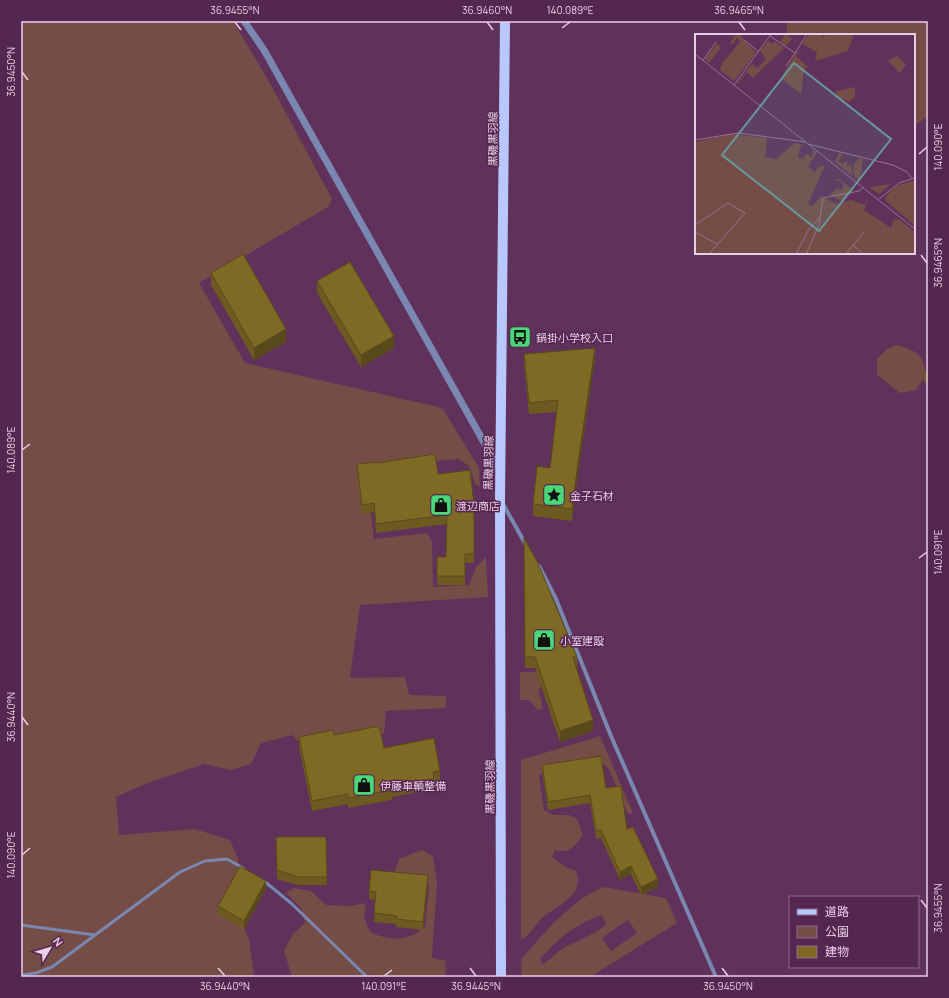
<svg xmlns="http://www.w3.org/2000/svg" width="949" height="998" viewBox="0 0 949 998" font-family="Manrope,'Noto Sans JP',sans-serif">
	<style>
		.green { fill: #754d46; fill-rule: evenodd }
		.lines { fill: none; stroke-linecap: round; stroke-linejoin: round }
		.service { stroke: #7987b1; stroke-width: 3 }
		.minor { stroke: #7987b1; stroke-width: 4 }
		.tertiary { stroke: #7987b1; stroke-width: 7 }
		.primary { stroke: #b8c8fc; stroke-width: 10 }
		.wall { fill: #6c5a20 }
		.shaded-wall { fill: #584a1a }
		.building { fill: #7e6925; stroke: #584a1a }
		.ticks { fill: none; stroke: #eacee6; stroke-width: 1.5 }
		.labels { text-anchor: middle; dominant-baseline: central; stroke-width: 3; stroke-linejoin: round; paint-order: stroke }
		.street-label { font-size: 11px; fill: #eacee6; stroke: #542750 }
		.poi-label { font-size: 11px; fill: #eacee6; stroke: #542750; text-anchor: start }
		.inset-road { fill: none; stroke: #977093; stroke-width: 1 }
		.view { fill: #67999e; fill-opacity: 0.15; stroke: #67999e; stroke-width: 2 }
		.inset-edge { fill: none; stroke: #eacee6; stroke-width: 2 }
		.neatline { fill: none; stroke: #eacee6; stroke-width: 1.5 }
		.ticks-label { font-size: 10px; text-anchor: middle; fill: #eacee6 }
	</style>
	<rect width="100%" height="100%" fill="#5f315b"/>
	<path class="green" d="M21 21H233L271 85 332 199 328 207 199 283 245 363 438 407 443 409 479 468 480 487 476 485 468 465 458 459 406 464 369 496 374 539 427 533 432 542 433 587 469 585 476 567 486 557 488 597 360 605 350 678 405 677 409 695 446 696V708L386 711 384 734 337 741 331 738 297 741 293 735 261 743 251 764 231 770 204 764 145 784 116 797 119 835 195 829 230 840 238 859 241 882 237 911 249 939 254 977H21Z
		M787 21H928V116L914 126V35H787Z
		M897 345C917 351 923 354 926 375L916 390 900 393 877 375V359L887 349Z
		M520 672H569L542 682 539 691 543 709 538 710 529 700H520Z
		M600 736 633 813 628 814 609 769 600 761 544 771 539 776 544 810 553 815H569L577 819 583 835C575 846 569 855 555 850L552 857 564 866 576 871C586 896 556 905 541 919 534 926 531 935 521 939V760Z
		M422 850 433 856 437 883 432 958 446 961 445 977H375L372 975 371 977H292L284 951 293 934 305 923 301 908 286 893 294 888 311 891 326 905 350 906 366 903 364 917 370 932C388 941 409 942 425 927L429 887 425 882 394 874 399 859Z
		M604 887 666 898 677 923 590 977H522L521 960C542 935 573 898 604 887ZM602 915 606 925C592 935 580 940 565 947 556 952 551 960 542 964L540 959C561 937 573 925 602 915ZM628 920 637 933 611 951 602 938Z"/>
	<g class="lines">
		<path class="service" d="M264 881 292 904 367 977
			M21 925 95 935
			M21 975 36 973 52 967 180 872 205 861 227 859 243 868"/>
		<path class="minor" d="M503 504 526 545
			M539 566 556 599 611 736 716 977"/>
		<path class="tertiary" d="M244 21 264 50 500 471"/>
		<path class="primary" d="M501 977 500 499 505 21"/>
	</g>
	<path class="wall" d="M211 273 286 342 254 360 211 285Z
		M317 281 394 348 361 367 317 293Z
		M524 354 595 359 578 474 572 521 533 516V504L550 468 557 412 529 414 524 365Z
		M928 369V386L924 382V374Z
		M377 463 438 474 474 504V563H465V585H437V557H446L447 524 376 533 374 512 362 514 357 473V464Z
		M524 538 577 657V668H576L593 731 560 742 535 668H525Z
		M334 735 384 748 440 771V781L434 782V789L392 797V800L348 808V804L312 811 299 747V737Z
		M542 765 606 788 658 887 641 895 631 874 620 880 601 838 596 839 590 803 548 810 542 773Z
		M276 837H326L327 885H298L277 879Z
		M428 884 423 930 396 927V924L374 922 375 900 369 899V891Z
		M266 889 244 929 218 914V906Z"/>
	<path class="shaded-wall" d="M286 329V342L254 360V348Z
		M394 336V348L361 367V355Z
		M595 348V359L578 474 572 521V509L578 463Z
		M593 720V731L560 742V731Z
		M631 866V874L620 880V872Z
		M428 875V884L423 930V922Z
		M658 879V887L641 895V887Z
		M266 881V889L244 929V921Z"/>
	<path class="building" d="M243 254 286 329 254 348 211 273Z
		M350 262 394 336 361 355 317 281Z
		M595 348 578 463 572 509 533 504 537 466 550 468 558 400 529 403 524 354Z
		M928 369V378L924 374Z
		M435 454 438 474 470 470 474 504V554H465V576H437V557H446L447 515 376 524 374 503 362 505 357 464 377 462V463Z
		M524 538 538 563 577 657H573L593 720 560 731 535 657H525Z
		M379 726 384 748 434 738 440 771 433 772 434 779 391 787 392 790 348 798V794L312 801 299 737 333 730 334 735Z
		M601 756 606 788 621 786 627 829 633 827 658 879 641 887 631 866 620 872 601 830 596 831 590 795 548 802 542 765Z
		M276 837H326L327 877H298L277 870Z
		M240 866 266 881 244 921 218 906Z
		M371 870 428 875 423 922 396 919 397 916 374 913 376 892 369 891Z"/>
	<path class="ticks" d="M235 22 241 30M487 22 493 30M739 22 745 30M562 28 570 22M22 72 28 80M919 154 927 147M921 255 927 263M22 450 30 444M919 558 927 552M22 717 28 725M22 855 30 848M921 900 927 908M218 968 225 976M470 968 476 976M722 968 728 976M384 976 392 970"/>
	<defs>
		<g id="bus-square" transform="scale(1.15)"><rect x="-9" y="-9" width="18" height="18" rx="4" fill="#49d778" stroke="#542750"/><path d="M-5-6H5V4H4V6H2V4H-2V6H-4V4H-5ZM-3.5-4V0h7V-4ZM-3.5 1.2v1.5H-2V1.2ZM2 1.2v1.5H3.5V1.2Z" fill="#111"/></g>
		<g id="sight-square" transform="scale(1.15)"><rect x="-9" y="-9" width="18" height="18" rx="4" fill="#49d778" stroke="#542750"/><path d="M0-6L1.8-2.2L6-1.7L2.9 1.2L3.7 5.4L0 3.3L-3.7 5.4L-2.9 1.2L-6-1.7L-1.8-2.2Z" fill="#111"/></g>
		<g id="shop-square" transform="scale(1.15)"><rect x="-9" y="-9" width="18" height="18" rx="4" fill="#49d778" stroke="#542750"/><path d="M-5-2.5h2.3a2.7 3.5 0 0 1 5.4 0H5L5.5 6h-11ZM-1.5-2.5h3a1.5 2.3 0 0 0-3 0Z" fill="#111"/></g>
	</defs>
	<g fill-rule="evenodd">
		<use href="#bus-square" x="520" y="337"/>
		<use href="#sight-square" x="554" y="495"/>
		<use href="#shop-square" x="441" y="505"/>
		<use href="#shop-square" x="544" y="640"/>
		<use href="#shop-square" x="364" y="785"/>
	</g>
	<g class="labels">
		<g class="street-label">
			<text transform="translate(492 139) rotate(-90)">黒磯黒羽線</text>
			<text transform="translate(488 463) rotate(-89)">黒磯黒羽線</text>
			<text transform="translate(489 787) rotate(-90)">黒磯黒羽線</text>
		</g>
		<g class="poi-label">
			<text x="536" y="337">鍋掛小学校入口</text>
			<text x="570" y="495">金子石材</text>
			<text x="456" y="505">渡辺商店</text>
			<text x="560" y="640">小室建設</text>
			<text x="380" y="785">伊藤車輌整備</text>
		</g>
	</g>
	<g transform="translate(695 34)">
		<rect width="220" height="220" fill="#5f315b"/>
		<path d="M41 0H44L61 19 39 47 25 36 28 28 45 8 42 3 39 9 34 11ZM90 0 100 6 105 0 100 6 104 9 97 5 91 12 85 8ZM114 0H128V4L131 0H159L153 17 120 27 122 18 107 10ZM73 7 78 10 80 7 89 14 58 44 52 38 43 50 45 53 42 49 57 30 62 34 71 25 65 17ZM22 9 26 13 14 29 10 25ZM102 17 104 19 100 21 113 33 109 35 106 60 86 44ZM202 22 211 30 205 39 193 27ZM160 53V63L154 68 140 62 141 57ZM36 100 72 104 70 123 81 125 100 109 111 111H106L103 123 108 125 111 120 117 123 118 116 122 119 113 132 119 138 124 133 130 131 113 170 117 172 126 162 141 170 156 166 170 171 175 161 169 176 196 194 199 185 205 186 220 198V220H0V108ZM144 119 148 120 143 127 147 130 152 127V132L156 131 158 142 140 128ZM165 124 168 125 165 147 160 143 158 137 159 130ZM143 144 159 157 147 167 135 161 142 154 146 156 149 153 146 147H141ZM220 146V192L191 167 190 163 201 152ZM196 150 184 160 174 153Z" fill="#754d46"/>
		<path class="inset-road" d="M75 2 100 19 112 0M49 6 64 18M0 20 220 195M8 26 21 8M91 32 100 19M39 51 76 0M0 106 43 99 111 108M113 110 198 131 212 138 217 144M184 165 204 149 220 144M0 191 33 169 50 179 14 220M0 198 22 210M158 211 168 220M101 220 114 195 125 183M111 220 124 191 128 164 164 157 169 153M151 220 169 198"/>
		<path class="view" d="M99 29 196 105 124 197 27 121Z"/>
		<rect width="220" height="220" class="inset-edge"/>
	</g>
	<rect width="949" height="998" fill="none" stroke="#542750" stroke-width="44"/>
	<rect x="789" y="896" width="130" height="72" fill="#542750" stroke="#906a8c"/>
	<rect x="797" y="909" width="20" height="6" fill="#b8c8fc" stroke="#906a8c"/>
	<text x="825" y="916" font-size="12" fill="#eacee6">道路</text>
	<rect x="797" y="926" width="20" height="12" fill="#754d46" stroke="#906a8c"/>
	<text x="825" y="936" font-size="12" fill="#eacee6">公園</text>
	<rect x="797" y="946" width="20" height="12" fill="#7e6925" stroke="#906a8c"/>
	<text x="825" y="956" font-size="12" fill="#eacee6">建物</text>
	<g transform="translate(50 948) rotate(52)" stroke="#542750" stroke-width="3" paint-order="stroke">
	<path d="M0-3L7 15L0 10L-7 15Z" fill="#eacee6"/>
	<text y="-6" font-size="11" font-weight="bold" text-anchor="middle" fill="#eacee6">N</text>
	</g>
	<rect x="22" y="22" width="905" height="954" class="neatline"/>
	<g class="ticks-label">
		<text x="235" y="14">36.9455°N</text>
		<text x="487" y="14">36.9460°N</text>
		<text x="570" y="14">140.089°E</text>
		<text x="739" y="14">36.9465°N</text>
		<text transform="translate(11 72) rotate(-90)" y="4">36.9450°N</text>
		<text transform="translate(938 147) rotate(-90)" y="4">140.090°E</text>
		<text transform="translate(938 263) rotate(-90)" y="4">36.9465°N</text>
		<text transform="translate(11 450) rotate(-90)" y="4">140.089°E</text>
		<text transform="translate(938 552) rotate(-90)" y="4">140.091°E</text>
		<text transform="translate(11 717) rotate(-90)" y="4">36.9440°N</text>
		<text transform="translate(11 855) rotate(-90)" y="4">140.090°E</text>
		<text transform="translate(938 908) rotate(-90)" y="4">36.9455°N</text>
		<text x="225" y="990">36.9440°N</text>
		<text x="384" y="990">140.091°E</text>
		<text x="476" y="990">36.9445°N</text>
		<text x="728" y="990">36.9450°N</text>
	</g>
</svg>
